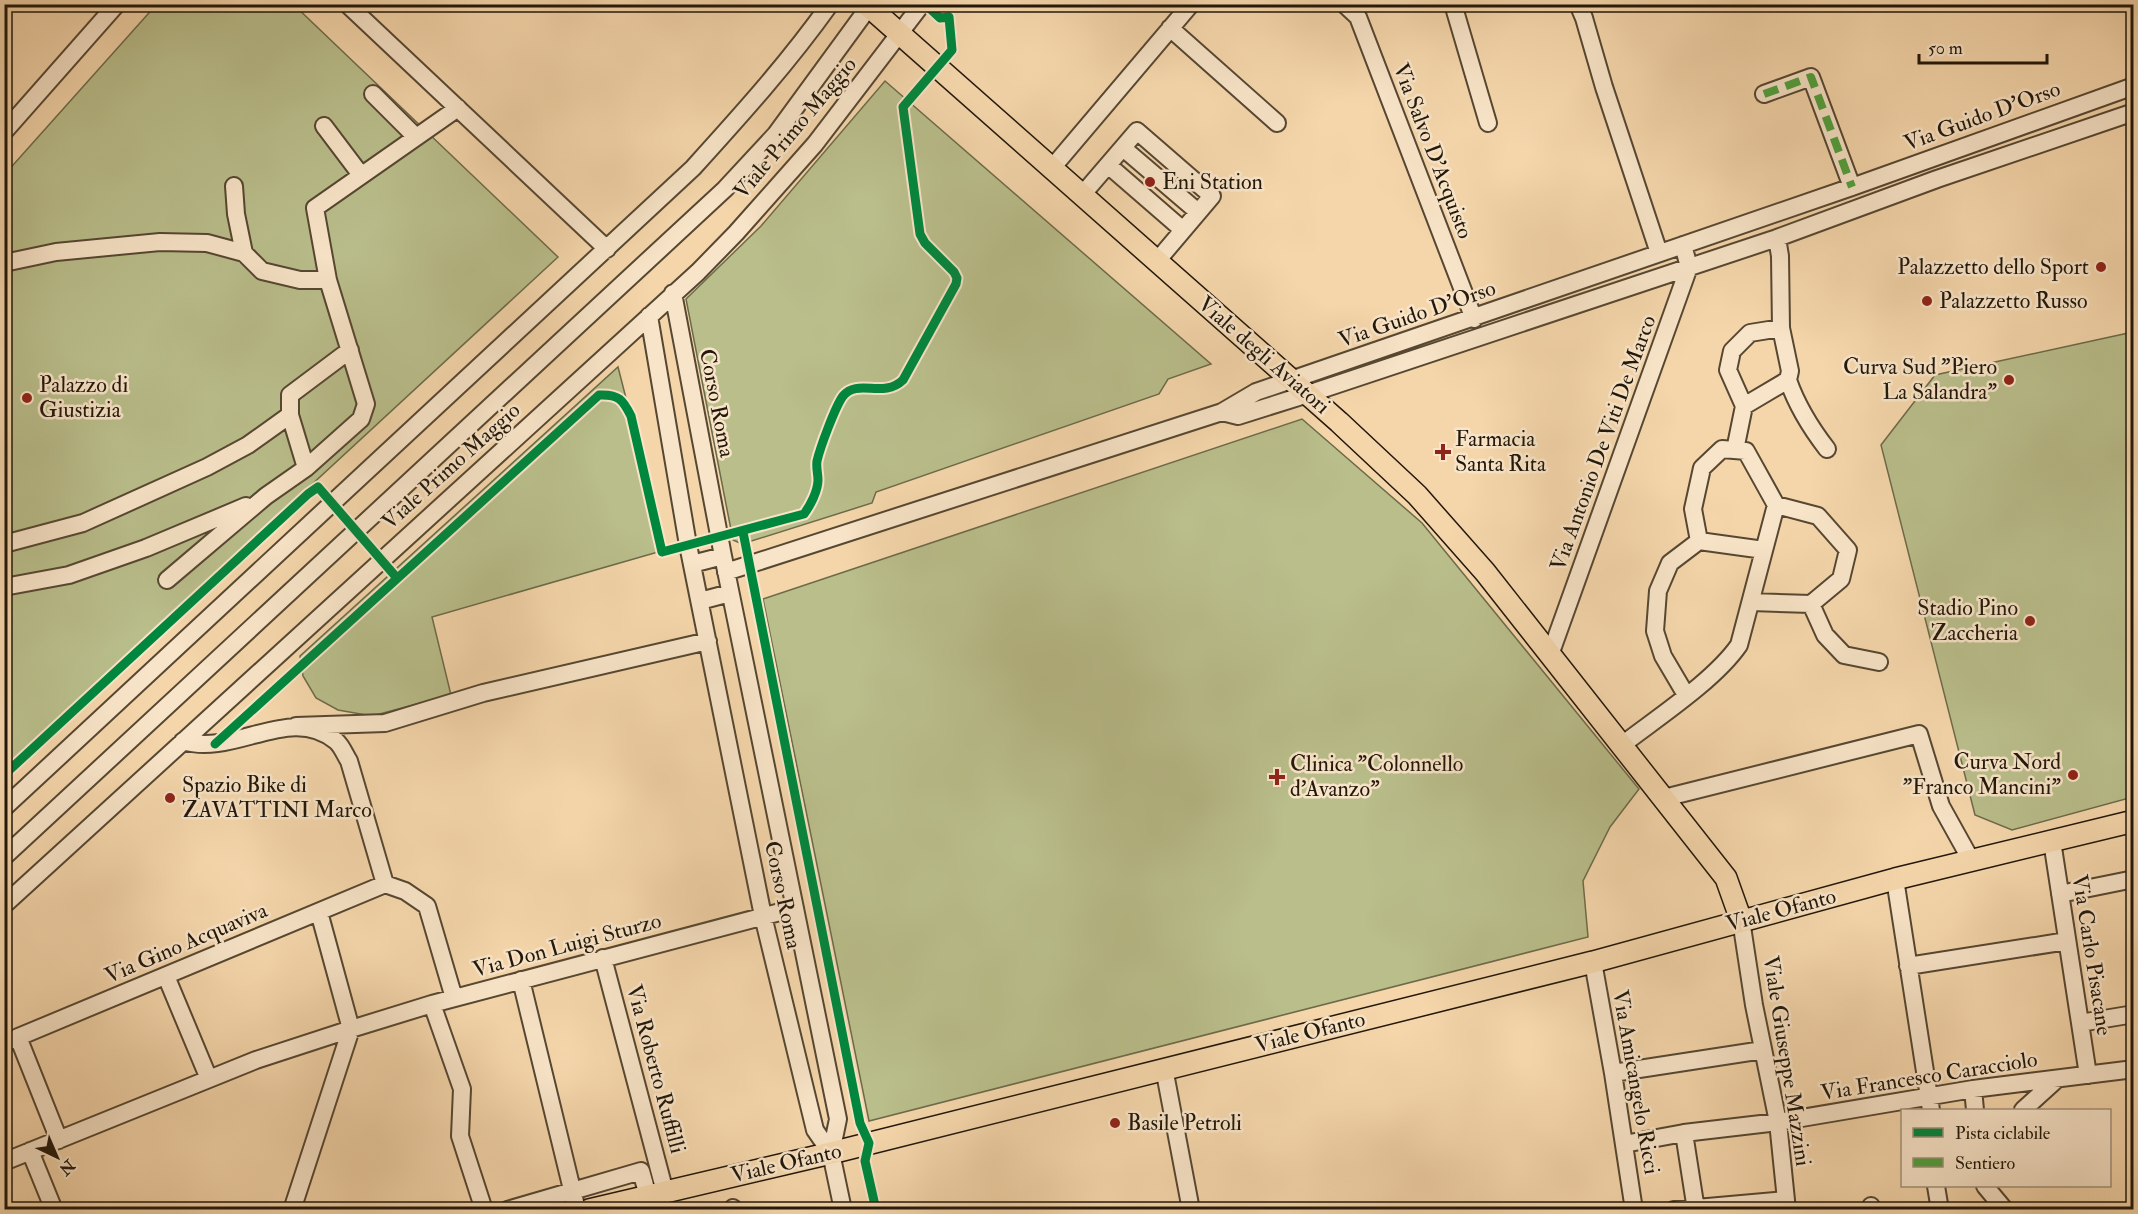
<svg xmlns="http://www.w3.org/2000/svg" width="2138" height="1214" viewBox="0 0 2138 1214" font-family="'IM FELL Double Pica',serif">
	<style>
		.green { fill: #b9be8b; stroke: #6d6a4a; stroke-width: 1.5 }
		.lines { fill: none; stroke-linecap: round; stroke-linejoin: round }
		.minor-casing { stroke: #564732; stroke-width: 20 }
		.major-casing { stroke: #21170a; stroke-width: 24 }
		.minor { stroke: #f8e4c8; stroke-width: 16 }
		.major { stroke: #f5d6ab; stroke-width: 21 }
		.quiet { stroke: #50a13e; stroke-width: 8; stroke-dasharray: 15 8; stroke-linecap: butt }
		.cycleway-casing { stroke: #f8e4c8; stroke-width: 13 }
		.cycleway { stroke: #00873e; stroke-width: 9 }
		.poi-dot { fill: #8f2418; stroke: #f8e4c8; stroke-width: 2 }
		.labels { text-anchor: middle; dominant-baseline: central; stroke-width: 5; stroke-linejoin: round; paint-order: stroke }
		.street-label { font-size: 22px; fill: #21170a; stroke: #f8e4c8 }
		.poi-label { font-size: 22px; fill: #21170a; stroke: #f8e4c8; text-anchor: start }
	</style>
	<rect width="100%" height="100%" fill="#f5d6ab"/>
	<filter id="stains"><feTurbulence type="fractalNoise" baseFrequency=".00333" numOctaves="4"/><feColorMatrix values="0 0 0 0 .2 0 0 0 0 .09 0 0 0 0 .02 0 0 0 .5 -.17"/></filter>
	<radialGradient id="worn" r=".72"><stop offset=".6" stop-color="#630" stop-opacity="0"/><stop offset="1" stop-color="#630" stop-opacity=".3"/></radialGradient>
	<path class="green" d="M156 5H294L558 257 5 768V174Z
		M885 81 1211 364 1168 379 1159 394 876 492 872 503 742 544 733 540 686 299 761 226Z
		M2133 332V797L2012 830 1975 815 1881 445 1935 375Z
		M618 367 665 550 432 617 451 695 372 716 338 710 316 698 303 676 300 656Z
		M1302 419 1422 523 1639 789 1610 827 1583 881 1588 937 869 1121 763 599Z"/>
	<g class="lines">
		<g class="minor-casing">
			<path id="minor" d="M347 4 607 249
				M1344 4 1358 17 1474 319
				M1453 4 1488 123
				M1578 4 1584 18 1604 87 1659 253
				M1170 28 1277 123
				M373 94 415 136
				M1764 94 1811 77 1852 187
				M324 126 361 175
				M4 132 117 4
				M1123 148 1198 212
				M1108 165 1183 230
				M1052 168 1191 4
				M234 186 236 214 244 253
				M1082 195 1137 131 1212 196 1157 261
				M1777 238 1780 256 1781 328
				M4 263 56 252 160 242 207 243 244 253 262 271 300 280H328
				M673 293 723 556 838 1119 831 1153
				M649 316 688 545 763 916 815 1130 831 1153 843 1210
				M1788 380C1797 406 1810 427 1827 449
				M1222 412 1256 392 1852 187 2134 86
				M290 415 306 468
				M1735 450 1744 406 1728 370 1732 351 1750 333 1781 328 1790 371 1788 380 1744 406
				M4 544 83 523 207 467 248 445 290 415V395L350 350
				M1764 550 1699 541 1693 509 1702 468 1722 449 1746 451 1776 505
				M692 564 723 556
				M726 572 1222 412 1238 416 1308 394 1777 238 1937 179 2134 112
				M167 580 266 496 306 468 361 419 366 404 328 280 315 208 458 108
				M4 587 69 575 146 548 246 506
				M700 601 730 593
				M1811 604 1825 635 1844 655 1879 662
				M1550 655 1689 267 1683 245
				M1686 695 1663 656 1655 631 1658 591 1670 563 1699 541
				M296 726 385 723 483 693 708 641
				M183 741C235 757 290 703 336 741 342 746 345 755 349 761L385 884
				M1622 745C1657 718 1715 680 1739 645L1776 505 1818 516 1848 550 1841 579 1811 604 1751 602
				M1664 798 1919 734 1941 806 1971 860
				M4 808 693 168C741 115 788 63 830 4
				M2052 841 2088 1075
				M4 857 725 189 776 134 871 4
				M1895 879 1931 1110
				M2060 894 2134 879
				M4 905 698 272 736 233 815 144 922 4
				M1741 920 1754 1005 1778 1122 1787 1210
				M603 958 665 1192
				M1593 962 1613 1073 1634 1210
				M1908 966 2067 941
				M166 976 209 1079
				M521 980 577 1210
				M432 1004 462 1089 460 1136 484 1210
				M2080 1023 2134 1014
				M18 1037 59 1140
				M4 1043 385 884 405 891 427 906 454 998
				M1164 1068 1191 1210
				M1613 1073 1763 1050
				M1973 1089 1975 1110
				M2023 1110 2057 1079
				M1684 1133 1696 1210
				M1624 1144 1684 1133 1778 1122 1973 1089 2134 1069
				M30 1151 54 1210
				M6 1161 256 1060 351 1029 432 1004 795 908
				M1936 1186 1940 1210
				M1985 1186 2005 1210
				M1871 1206V1210
				M733 1208 734 1210
				M292 1210 351 1029 319 912
				M507 1210 641 1171 648 1196
				M1674 1210 1786 1200"/>
		</g>
		<g class="major-casing">
			<path id="major" d="M866 4 1339 422 1417 495 1485 572 1726 878 1741 920
				M589 1210 831 1153 1593 962 1895 879 2134 821"/>
		</g>
		<use href="#minor" class="minor"/>
		<use href="#major" class="major"/>
		<path class="quiet" d="M1764 94 1811 77 1852 187"/>
		<g class="cycleway-casing">
			<path id="cycleway" d="M743 532 860 1123 869 1143 865 1161 876 1210
				M215 744 599 395C619 394 623 400 631 416L662 552 804 514C810 506 818 491 818 480 818 474 816 468 817 461 820 448 835 407 843 396 858 378 883 399 903 380L956 284 957 278 954 272 925 243 920 234 903 107 952 50 949 17 940 18 925 4
				M4 775 308 494 318 487 397 578"/>
		</g>
		<use href="#cycleway" class="cycleway"/>
	</g>
	<g class="poi-dot">
		<circle cx="1150" cy="182" r="6"/>
		<circle cx="2101" cy="267" r="6"/>
		<circle cx="1927" cy="301" r="6"/>
		<circle cx="2009" cy="380" r="6"/>
		<circle cx="27" cy="398" r="6"/>
		<path d="M1440 443h6v6h6v6h-6v6h-6v-6h-6v-6h6z"/>
		<circle cx="2030" cy="621" r="6"/>
		<circle cx="2073" cy="775" r="6"/>
		<path d="M1274 768h6v6h6v6h-6v6h-6v-6h-6v-6h6z"/>
		<circle cx="170" cy="798" r="6"/>
		<circle cx="1115" cy="1123" r="6"/>
	</g>
	<g class="labels">
		<g class="street-label">
			<text transform="translate(1982 116) rotate(-20)">Via Guido D'Orso</text>
			<text transform="translate(795 128) rotate(-50)">Viale Primo Maggio</text>
			<text transform="translate(1433 151) rotate(69)">Via Salvo D'Acquisto</text>
			<text transform="translate(1417 314) rotate(-19)">Via Guido D'Orso</text>
			<text transform="translate(1264 355) rotate(41)">Viale degli Aviatori</text>
			<text transform="translate(717 403) rotate(79)">Corso Roma</text>
			<text transform="translate(1603 443) rotate(-70)">Via Antonio De Viti De Marco</text>
			<text transform="translate(451 466) rotate(-42)">Viale Primo Maggio</text>
			<text transform="translate(783 895) rotate(78)">Corso Roma</text>
			<text transform="translate(1781 910) rotate(-15)">Viale Ofanto</text>
			<text transform="translate(186 943) rotate(-23)">Via Gino Acquaviva</text>
			<text transform="translate(567 945) rotate(-15)">Via Don Luigi Sturzo</text>
			<text transform="translate(2092 955) rotate(81)">Via Carlo Pisacane</text>
			<text transform="translate(1310 1032) rotate(-14)">Viale Ofanto</text>
			<text transform="translate(1787 1061) rotate(81)">Viale Giuseppe Mazzini</text>
			<text transform="translate(656 1069) rotate(75)">Via Roberto Ruffilli</text>
			<text transform="translate(1929 1076) rotate(-9)">Via Francesco Caracciolo</text>
			<text transform="translate(1636 1082) rotate(80)">Via Amicangelo Ricci</text>
			<text transform="translate(786 1163) rotate(-13)">Viale Ofanto</text>
		</g>
		<g class="poi-label">
			<text x="1162" y="182">Eni Station</text>
			<text x="2089" y="267" text-anchor="end">Palazzetto dello Sport</text>
			<text x="1939" y="301">Palazzetto Russo</text>
			<text x="1997" y="367" text-anchor="end">Curva Sud "Piero<tspan x="1997" dy="25">La Salandra"</tspan></text>
			<text x="39" y="385">Palazzo di<tspan x="39" dy="25">Giustizia</tspan></text>
			<text x="1455" y="439">Farmacia<tspan x="1455" dy="25">Santa Rita</tspan></text>
			<text x="2018" y="608" text-anchor="end">Stadio Pino<tspan x="2018" dy="25">Zaccheria</tspan></text>
			<text x="2061" y="762" text-anchor="end">Curva Nord<tspan x="2061" dy="25">"Franco Mancini"</tspan></text>
			<text x="1290" y="764">Clinica "Colonnello<tspan x="1290" dy="25">d'Avanzo"</tspan></text>
			<text x="182" y="785">Spazio Bike di<tspan x="182" dy="25">ZAVATTINI Marco</tspan></text>
			<text x="1127" y="1123">Basile Petroli</text>
		</g>
	</g>
	<rect width="2138" height="1214" fill="none" stroke="#f5d6ab" stroke-width="24"/>
	<rect x="6" y="6" width="2126" height="1202" fill="none" stroke="#21170a" stroke-width="3"/>
	<rect x="12" y="12" width="2114" height="1190" fill="none" stroke="#21170a" stroke-width="1.5"/>
	<rect x="1901" y="1109" width="210" height="78" fill="#f8e4c8" stroke="#a2927c" stroke-width="1.5"/>
	<rect x="1913" y="1128" width="30" height="9" fill="#00873e" stroke="#a2927c" stroke-width="1.5"/>
	<text x="1955" y="1139" font-size="18" fill="#21170a">Pista ciclabile</text>
	<rect x="1913" y="1158" width="30" height="9" fill="#50a13e" stroke="#a2927c" stroke-width="1.5"/>
	<text x="1955" y="1169" font-size="18" fill="#21170a">Sentiero</text>
	<g transform="translate(57 1157) rotate(136)" stroke="#f8e4c8" stroke-width="4.5" paint-order="stroke">
	<path d="M0-4.5L10 22L0 15L-10 22Z" fill="#21170a"/>
	<text y="-9" font-size="16" font-weight="bold" text-anchor="middle" fill="#21170a">N</text>
	</g>
	<path d="M1919 54v9h128v-9" fill="none" stroke="#21170a" stroke-width="3"/>
	<text x="1928" y="54" font-size="18" fill="#21170a" stroke="#f8e4c8" stroke-width="4.5" paint-order="stroke">50 m</text>
	<rect width="100%" height="100%" filter="url(#stains)"/>
	<rect width="100%" height="100%" fill="url(#worn)"/>
</svg>
